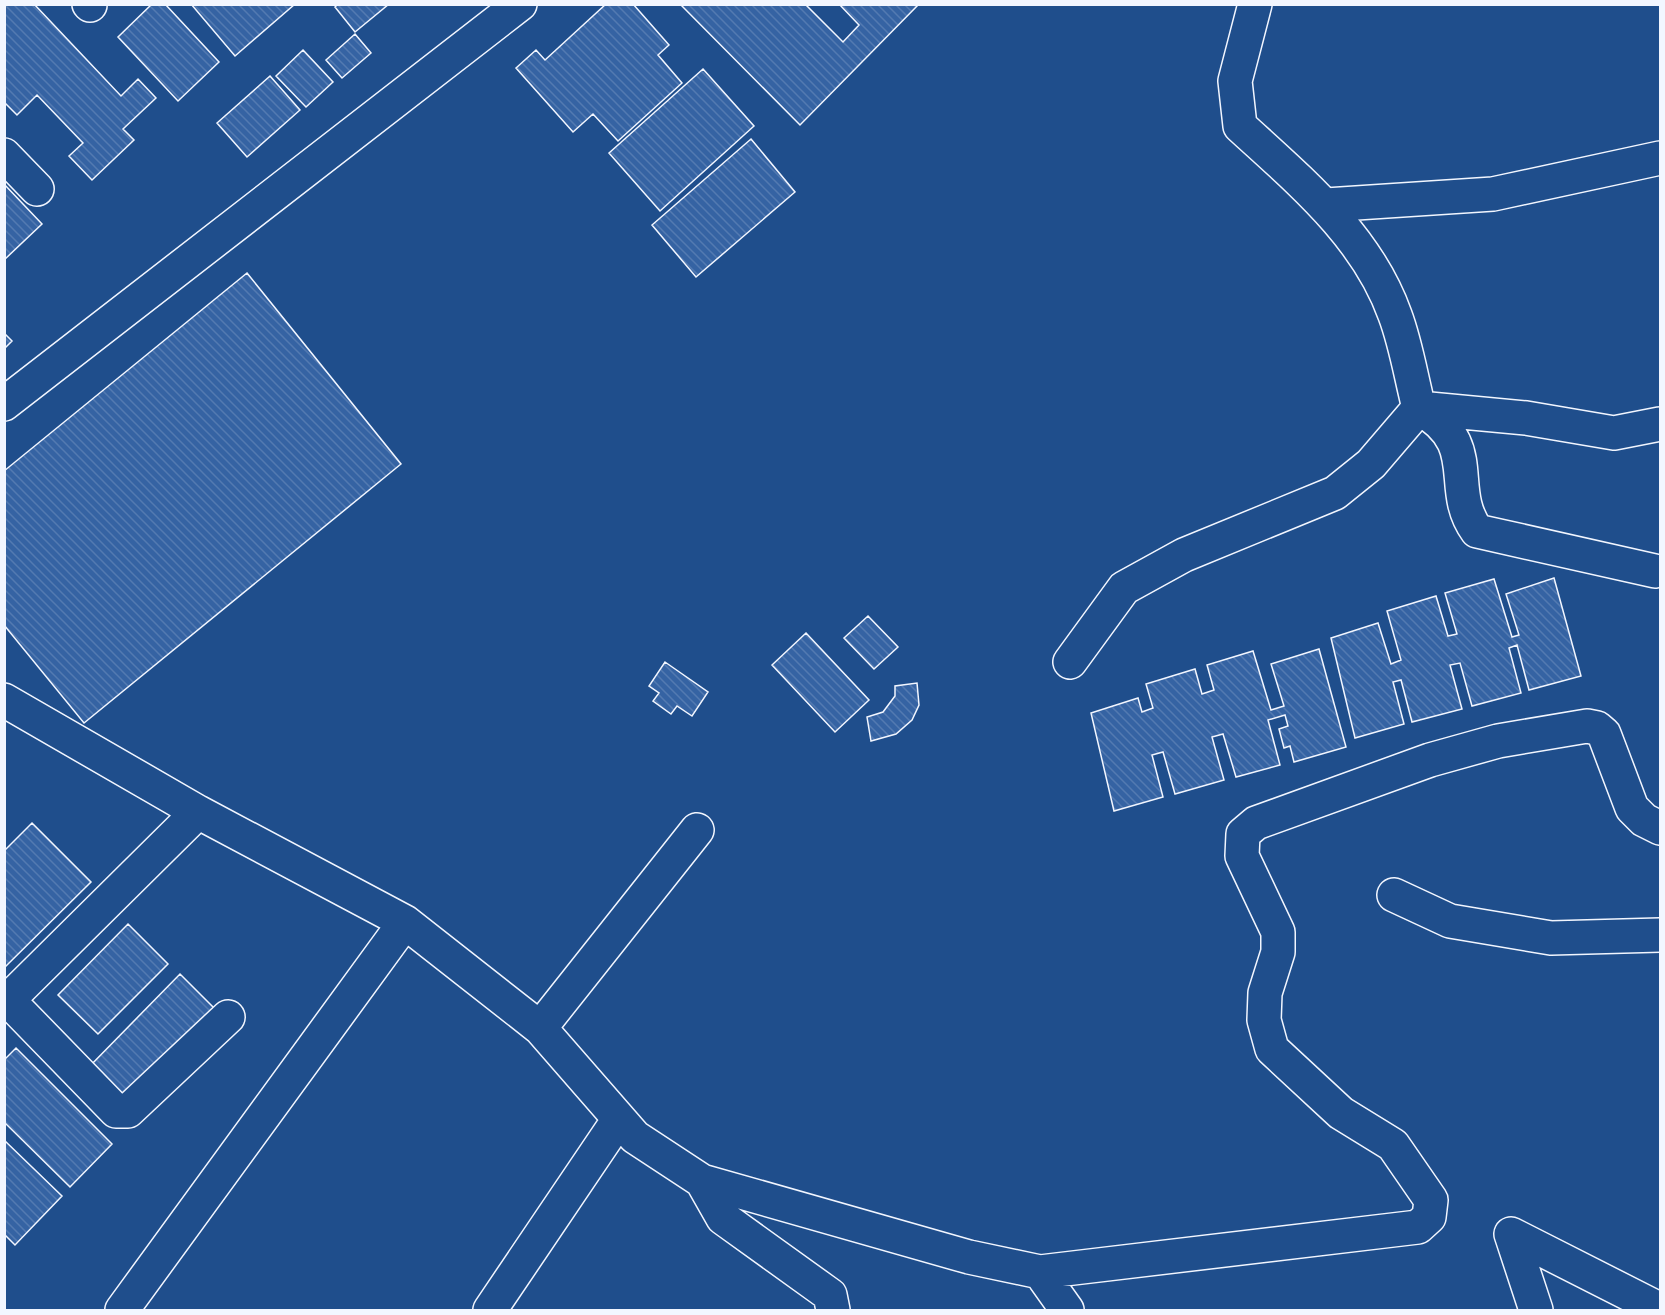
<svg xmlns="http://www.w3.org/2000/svg" width="1665" height="1315" viewBox="0 0 1665 1315" font-family="'Fira Sans',sans-serif">
	<style>
		.building { fill: url(#building-back-hatch); stroke: #f2f6ff; stroke-width: 1.5 }
		.lines { fill: none; stroke-linecap: round; stroke-linejoin: round }
		.minor-casing { stroke: #f2f6ff; stroke-width: 36 }
		.minor { stroke: #1f4e8c; stroke-width: 33 }
	</style>
	<defs>
		<pattern id="building-back-hatch" width="6" height="6" patternUnits="userSpaceOnUse" patternTransform="scale(1.5)"><rect width="6" height="6" fill="#3563a3"/><path d="M-1 5l2 2M0 0l6 6M5-1l2 2" fill="none" stroke="#537ab1"/></pattern>
	</defs>
	<rect width="100%" height="100%" fill="#1f4e8c"/>
	<path class="building" d="M4 4H34L121 96 138 79 156 98 123 129 134 140 92 180 69 156 83 143 37 95 17 115 4 102Z
		M152 4H165L219 62 178 101 118 37Z
		M191 4H295L235 56Z
		M338 4H389L355 32 335 7Z
		M606 4H633L669 45 658 55 682 83 618 141 593 114 573 132 516 68 536 50 545 60Z
		M680 4H805L843 42 859 25 839 4H919L800 125Z
		M355 34 371 53 342 78 326 60Z
		M303 50 333 82 306 107 276 76Z
		M703 69 754 126 660 211 609 153Z
		M270 76 300 110 247 157 217 123Z
		M751 139 795 192 696 277 652 225Z
		M4 184 42 224 4 260Z
		M247 273 401 464 84 723 4 625V471Z
		M4 333 12 341 4 349Z
		M1554 578 1581 676 1529 690 1517 645 1509 648 1521 693 1472 706 1460 663 1450 665 1462 709 1412 722 1401 680 1393 682 1404 724 1355 738 1331 638 1378 623 1391 664 1401 660 1387 611 1436 596 1448 636 1457 634 1445 593 1494 579 1512 637 1519 635 1506 594Z
		M868 616 898 647 874 669 844 638Z
		M806 633 869 700 835 732 772 665Z
		M1319 649 1346 747 1294 762 1290 746 1284 748 1279 729 1288 726 1285 715 1268 720 1280 765 1236 777 1223 734 1212 737 1224 780 1175 794 1163 752 1152 755 1163 797 1114 811 1091 713 1138 698 1142 712 1153 708 1146 684 1195 669 1202 694 1214 690 1207 665 1253 651 1271 710 1284 706 1271 664Z
		M665 662 708 692 692 716 677 706 671 714 653 701 659 693 649 686Z
		M917 683 919 705 912 720 896 734 871 741 867 717 883 712 895 696V686Z
		M32 823 91 882 4 968V851Z
		M128 924 168 964 98 1034 58 995Z
		M180 974 215 1009 122 1104 87 1069Z
		M16 1048 112 1144 70 1187 4 1122V1060Z
		M4 1140 62 1196 15 1245 4 1234Z"/>
	<g class="lines">
		<g class="minor-casing">
			<path id="minor" d="M89 4 90 5
				M1255 4 1235 81 1240 126C1300 181 1367 236 1395 315 1406 344 1411 377 1419 408 1484 445 1445 487 1477 531L1655 571
				M4 155 37 189
				M1326 205 1493 194 1660 158
				M4 404 520 4
				M1070 662 1124 588 1184 555 1335 493 1371 464 1419 408 1526 418 1614 433 1660 424
				M4 700 198 812 405 922 540 1028 635 1137 702 1181 969 1257 1040 1272 1067 1310
				M1394 895 1450 921 1551 938 1660 935
				M8 1000 116 1111H128L228 1017
				M4 1004 198 812
				M540 1028 697 830
				M702 1181 723 1218 830 1295 833 1310
				M1040 1272 1418 1227 1429 1217 1431 1200 1393 1145 1341 1113 1272 1049 1264 1020 1265 993 1278 952V932L1242 856 1243 834 1256 823 1430 760 1498 741 1587 726 1597 728 1604 734 1632 808 1644 820 1660 828
				M122 1310 405 922
				M490 1310 619 1119
				M1536 1310 1511 1234 1653 1306 1656 1310"/>
		</g>
		<use href="#minor" class="minor"/>
	</g>
	<rect width="1665" height="1315" fill="none" stroke="#f2f6ff" stroke-width="12"/>
</svg>
